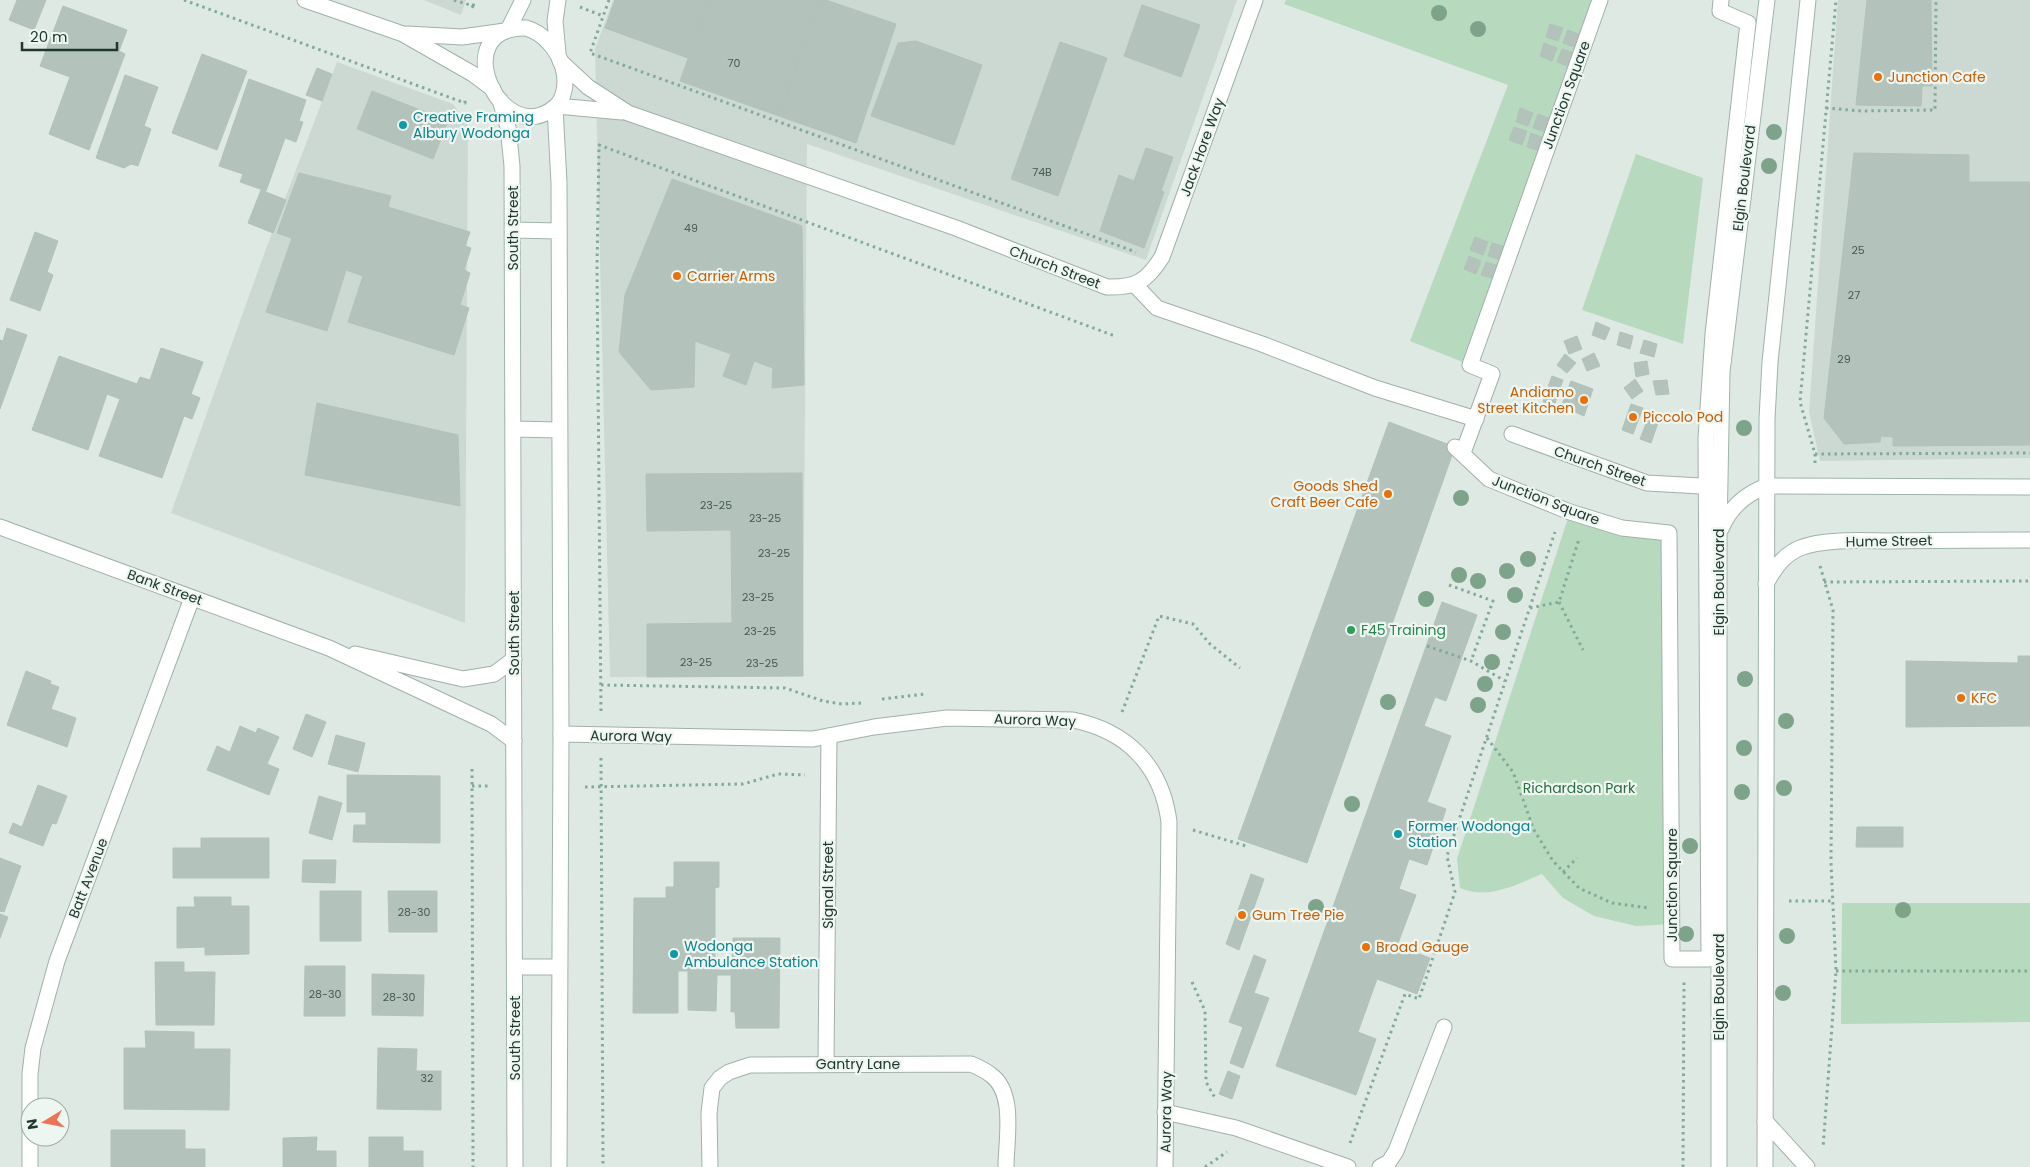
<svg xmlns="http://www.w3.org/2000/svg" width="2030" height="1167" viewBox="0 0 2030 1167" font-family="Poppins,sans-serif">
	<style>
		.built { fill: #ccd8d2 }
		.green { fill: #b7d9be }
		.building { fill: #b3c3bc; stroke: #b1c2ba }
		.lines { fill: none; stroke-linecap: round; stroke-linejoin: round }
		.lane-casing { stroke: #a1b0a9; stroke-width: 17 }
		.street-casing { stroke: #a1b0a9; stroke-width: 17 }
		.secondary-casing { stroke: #9eb4aa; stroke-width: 17 }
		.path { stroke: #80ab9a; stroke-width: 3; stroke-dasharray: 2.5 4; stroke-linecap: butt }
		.lane { stroke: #fff; stroke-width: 15 }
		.street { stroke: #fff; stroke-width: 15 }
		.secondary { stroke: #fff; stroke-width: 15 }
		.tree { fill: #7da48a }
		.food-dot { fill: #e8710a; stroke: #eef6f1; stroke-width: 2 }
		.culture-dot { fill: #0f9aa8; stroke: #eef6f1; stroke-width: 2 }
		.leisure-dot { fill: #2e9e5b; stroke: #eef6f1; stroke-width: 2 }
		.labels { text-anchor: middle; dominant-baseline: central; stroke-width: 4.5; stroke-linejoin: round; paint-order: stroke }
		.number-label { font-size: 11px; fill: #455a52 }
		.food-label { font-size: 14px; fill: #c56008; stroke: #eef6f1; text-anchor: start }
		.street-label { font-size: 14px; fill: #20372f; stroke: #eef6f1 }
		.culture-label { font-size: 14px; fill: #0d838f; stroke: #eef6f1; text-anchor: start }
		.leisure-label { font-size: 14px; fill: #27864d; stroke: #eef6f1; text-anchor: start }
		.park-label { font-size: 14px; fill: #2d6c41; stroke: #eef6f1 }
	</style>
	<rect width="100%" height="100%" fill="#dee9e3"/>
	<path class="built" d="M424 0H466L461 15Z
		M613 0H1237L1146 260 807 144 803 676 610 677 595 49Z
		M1838 0H2030V458L1820 461 1809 412Z
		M337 62 453 104 468 125 465 623 171 513 267 246Z"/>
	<path class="green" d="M1286 0H1600L1470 365 1410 341 1508 85 1284 4Z
		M1636 154 1703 178 1683 344 1582 310Z
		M1570 512 1669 533 1673 924 1636 926 1594 916 1563 898 1542 874C1515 885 1489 900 1460 888L1457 859Z
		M1842 903H2030V1022L1841 1024Z"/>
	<path class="building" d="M17 0H46L34 30 9 20Z
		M615 0H709L688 58 605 28Z
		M709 0H820L779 116 680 81Z
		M820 0H826L896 24 856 143 779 116Z
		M1867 0H1931L1932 86H1922L1921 106 1856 105Z
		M1142 5 1200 25 1181 77 1124 56Z
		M63 6 127 30 119 51 125 54 89 150 49 134 70 77 40 66Z
		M1550 24 1563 28 1558 41 1546 37Z
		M1568 30 1581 35 1577 48 1563 43Z
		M916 41 982 65 954 145 871 116 898 43Z
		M1060 42 1107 58 1058 196 1011 179Z
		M1544 43 1557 48 1552 61 1540 56Z
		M1562 49 1575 53 1570 67 1557 62Z
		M202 54 247 71 217 150 172 133Z
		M317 68 332 74 322 101 306 95Z
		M125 75 158 87 144 126 151 129 138 166 131 164 124 168 96 158Z
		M249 79 306 100 299 121 303 122 296 142 285 138 266 191 240 182 243 174 219 166Z
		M372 91 448 121 433 159 357 129Z
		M1520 108 1533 113 1528 126 1516 122Z
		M1538 114 1551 119 1546 132 1533 128Z
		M1514 127 1527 131 1522 145 1509 140Z
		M1531 133 1544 138 1540 151 1527 147Z
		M1146 148 1173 157 1161 191 1164 192 1144 248 1100 231 1119 175 1134 181Z
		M1854 153 1969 155V182H2030V445L1893 446V437L1881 436 1880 442 1844 444 1824 418Z
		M299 173 391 196 388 207 470 232 465 246 471 248 464 270 470 273 460 305 469 308 454 355 348 322 363 276 346 270 327 331 266 312 292 238 277 233Z
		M672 179 802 226 804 385 772 388 773 368 754 361 746 385 723 376 731 354 695 341 694 387 651 390 619 352 625 295Z
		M261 190 286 200 273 233 248 223Z
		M35 232 58 241 47 272 53 275 40 311 10 300Z
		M1475 237 1488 242 1483 255 1470 250Z
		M1492 243 1506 247 1501 260 1488 256Z
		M1469 256 1481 261 1476 274 1464 269Z
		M1486 262 1499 266 1495 279 1481 275Z
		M1596 322 1610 328 1605 340 1592 335Z
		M7 328 27 335 0 409V340L3 341Z
		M1620 332 1633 336 1630 349 1617 345Z
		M1577 336 1582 349 1569 354 1564 341Z
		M1644 340 1657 344 1654 357 1640 353Z
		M161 348 203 362 191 394 200 398 192 419 184 416 162 478 99 456 120 399 107 394 88 450 32 430 59 356 137 384 140 377 150 380Z
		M1594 353 1600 366 1587 371 1582 359Z
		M1565 354 1576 363 1567 373 1557 365Z
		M1647 361 1649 374 1636 377 1634 363Z
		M1552 376 1563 380 1554 406 1543 402Z
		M1635 379 1643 391 1632 399 1624 388Z
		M1667 380 1669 394 1656 395 1653 381Z
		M1571 381 1582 385 1572 411 1561 407Z
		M1582 385 1593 389 1584 416 1573 411Z
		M317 403 458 435 460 506 305 475Z
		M1631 404 1643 408 1633 434 1622 430Z
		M1650 413 1660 417 1651 443 1640 439Z
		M1389 422 1455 447 1307 863 1238 839Z
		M802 473 803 676 647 677V624L732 623 731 530 647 531 646 474Z
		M1442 602 1477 615 1446 701 1435 697 1424 726 1451 736 1427 802 1446 809 1427 865 1409 859 1399 889 1416 895 1397 946 1430 958 1417 994 1377 979 1358 1032 1376 1039 1356 1095 1276 1066Z
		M2018 656H2030V726L1906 727V661L2018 663Z
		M26 671 51 681 50 684 59 687 51 709 76 718 67 747 7 725Z
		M306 714 326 722 312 757 293 749Z
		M240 726 256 733 258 728 279 737 267 764 279 769 269 795 207 770 217 746 230 752Z
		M336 735 365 743 358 772 328 764Z
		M347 775 440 776V843L353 842 354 825H366V812H347Z
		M38 785 67 796 56 824 52 823 43 846 9 833 13 823 22 827Z
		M319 796 342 803 332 840 309 833Z
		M1857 827H1903V847H1856Z
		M201 838H269V878H173V848H201Z
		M0 858 21 866 4 912 0 911Z
		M303 860H336L335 883 302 882Z
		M674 862H719V887L715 888V970H732L733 938H780L779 1028H736L735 1012H731V975H717L716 1011 688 1010V971H678V1013H633L634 898H666V887H674Z
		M1251 874 1264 879 1239 950 1226 944Z
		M320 891H361V941H320Z
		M388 891H437V932H389Z
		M194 897H231V906H249V954L205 955V947L177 948V907H195Z
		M0 914 8 917 0 938Z
		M1254 955 1266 960 1254 993 1269 998 1243 1068 1230 1063 1243 1027 1229 1022Z
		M155 962H184V972H215L214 1025H156Z
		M305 966H345V1016H304Z
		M372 974 424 975 423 1016 372 1015Z
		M145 1031 194 1032V1049H230L229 1110 124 1109V1048H146Z
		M378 1048 417 1049 416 1071H441V1110L377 1109Z
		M1228 1071 1240 1076 1232 1099 1219 1094Z
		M111 1130H185V1149H205V1167H111Z
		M317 1137 316 1151H336V1167H283V1138Z
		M369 1137H403V1151H423V1167H369Z"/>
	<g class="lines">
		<g class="lane-casing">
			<path id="lane" d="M1135 285 1157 308 1262 344 1375 388 1476 419
				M1512 434 1647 483 1719 487
				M826 1064 829 736
				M1165 1112 1236 1128 1348 1167
				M1765 1121 1807 1167
				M710 1167 709 1113 712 1088 720 1078 729 1072 750 1065 971 1064C978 1067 985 1070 991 1075 1016 1093 1006 1140 1006 1167
				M1380 1167 1389 1162 1396 1151 1444 1027"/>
		</g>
		<g class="street-casing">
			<path id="street" d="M305 0 403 34 473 74 493 89
				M1600 0 1470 365 1492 374 1464 450 1455 447 1489 479 1570 512 1622 528 1669 533 1672 959H1709L1706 438 1713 334 1748 23 1720 11 1721 0
				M407 34 462 37 505 31
				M560 61 588 87 628 113 956 228 1107 287C1136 288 1147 281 1162 257L1255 0
				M557 106 622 112
				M0 527 329 648 491 724 514 741
				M355 654 463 679 494 674 514 659
				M561 734 813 739 874 727 947 718 1073 720C1128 731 1162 767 1169 822L1165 1167
				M30 1167V1074L33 1048 57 961 192 598"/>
		</g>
		<g class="secondary-casing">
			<path id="secondary" d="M526 28C544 33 558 50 563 68 567 81 565 99 555 107 501 152 445 26 526 28Z
				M508 30 523 0
				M558 53 555 21 558 0
				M500 100 508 127 512 166 515 1167
				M555 107 559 183 561 734 559 1167
				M512 230 559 231
				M514 429 560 430
				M1721 529C1730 507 1745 494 1767 486L2030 487
				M1766 584C1774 569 1783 555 1800 548 1824 538 1865 541 1891 541 1938 540 1984 540 2030 540
				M515 967H560
				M1719 1167V534L1722 372 1767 0
				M1765 1167 1767 419 1770 362 1808 0"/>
		</g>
		<path class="path" d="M184 0 465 103V97
			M454 0 473 6 470 11
			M609 0 590 53 1136 252
			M473 6 475 0
			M580 7 603 16
			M1826 108 1861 111 1935 110 1936 0
			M1815 454 2030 453
			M1815 463V454L1800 402 1836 0
			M1820 566 1833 610 1831 863 1836 971 1823 1148
			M1824 582 2030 581
			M1449 585 1493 601 1471 661
			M1559 602 1583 650
			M1530 608 1559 602 1579 539
			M1427 646 1471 661 1505 681
			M601 685 785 688 823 701 842 704 861 703
			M882 699 925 694
			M601 711 597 267 599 145 1115 336
			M1122 712 1159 616 1193 624 1210 644 1240 668
			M1487 738 1513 772 1534 830 1553 861 1579 888 1612 903 1649 908
			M601 758 603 1167
			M472 769 473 1167
			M472 786H491
			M585 787 743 784 778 774 805 775
			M1193 830 1246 846
			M1563 872 1577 858
			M1789 901H1833
			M1836 971H2030
			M1192 982 1205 1011 1206 1082 1215 1098
			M1350 1143 1405 994 1419 999 1455 892 1447 856 1555 532
			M1205 1167 1227 1152
			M1683 1167 1684 982"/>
		<use href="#lane" class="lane"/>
		<use href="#street" class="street"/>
		<use href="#secondary" class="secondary"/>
	</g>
	<g class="tree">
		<circle cx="1439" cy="13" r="8"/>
		<circle cx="1478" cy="29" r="8"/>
		<circle cx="1774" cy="132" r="8"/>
		<circle cx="1769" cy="166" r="8"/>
		<circle cx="1744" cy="428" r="8"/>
		<circle cx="1461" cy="498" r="8"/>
		<circle cx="1528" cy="559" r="8"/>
		<circle cx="1507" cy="571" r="8"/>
		<circle cx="1459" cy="575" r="8"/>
		<circle cx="1478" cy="581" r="8"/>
		<circle cx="1515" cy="595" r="8"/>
		<circle cx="1426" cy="599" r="8"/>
		<circle cx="1503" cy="632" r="8"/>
		<circle cx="1492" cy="662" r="8"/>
		<circle cx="1745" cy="679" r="8"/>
		<circle cx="1485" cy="684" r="8"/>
		<circle cx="1388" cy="702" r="8"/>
		<circle cx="1478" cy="705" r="8"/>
		<circle cx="1786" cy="721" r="8"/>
		<circle cx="1744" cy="748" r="8"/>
		<circle cx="1784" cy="788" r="8"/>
		<circle cx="1742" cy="792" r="8"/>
		<circle cx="1352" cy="804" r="8"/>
		<circle cx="1690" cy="846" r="8"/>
		<circle cx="1316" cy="907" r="8"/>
		<circle cx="1903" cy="910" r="8"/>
		<circle cx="1686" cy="934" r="8"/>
		<circle cx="1787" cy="936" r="8"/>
		<circle cx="1783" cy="993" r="8"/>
	</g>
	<g class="food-dot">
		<circle cx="1878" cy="77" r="5"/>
		<circle cx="677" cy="276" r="5"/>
		<circle cx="1584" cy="400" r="5"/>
		<circle cx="1633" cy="417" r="5"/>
		<circle cx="1388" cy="494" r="5"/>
		<circle cx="1961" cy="698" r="5"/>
		<circle cx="1242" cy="915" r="5"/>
		<circle cx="1366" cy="947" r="5"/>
	</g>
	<g class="culture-dot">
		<circle cx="403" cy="125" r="5"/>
		<circle cx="1398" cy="834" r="5"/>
		<circle cx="674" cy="954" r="5"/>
	</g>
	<circle class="leisure-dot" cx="1351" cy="630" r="5"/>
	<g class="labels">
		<g class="number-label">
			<text x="734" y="63">70</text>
			<text x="1042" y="172">74B</text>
			<text x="691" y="228">49</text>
			<text x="1858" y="250">25</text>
			<text x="1854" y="295">27</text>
			<text x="1844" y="359">29</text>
			<text x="716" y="505">23-25</text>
			<text x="765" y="518">23-25</text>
			<text x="774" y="553">23-25</text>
			<text x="758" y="597">23-25</text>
			<text x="760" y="631">23-25</text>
			<text x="696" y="662">23-25</text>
			<text x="762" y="663">23-25</text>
			<text x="414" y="912">28-30</text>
			<text x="325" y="994">28-30</text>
			<text x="399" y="997">28-30</text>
			<text x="427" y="1078">32</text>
		</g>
		<g class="food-label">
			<text x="1888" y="77">Junction Cafe</text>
			<text x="687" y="276">Carrier Arms</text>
			<text x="1574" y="392" text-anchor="end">Andiamo<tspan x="1574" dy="16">Street Kitchen</tspan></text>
			<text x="1643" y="417">Piccolo Pod</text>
			<text x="1378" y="486" text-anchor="end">Goods Shed<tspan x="1378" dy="16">Craft Beer Cafe</tspan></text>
			<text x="1971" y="698">KFC</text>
			<text x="1252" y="915">Gum Tree Pie</text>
			<text x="1376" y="947">Broad Gauge</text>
		</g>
		<g class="street-label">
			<text transform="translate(1566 95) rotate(-70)">Junction Square</text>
			<text transform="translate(1202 147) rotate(-70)">Jack Hore Way</text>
			<text transform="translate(1744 178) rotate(-83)">Elgin Boulevard</text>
			<text transform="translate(513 228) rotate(-90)">South Street</text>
			<text transform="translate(1055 267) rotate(21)">Church Street</text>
			<text transform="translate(1600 466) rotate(19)">Church Street</text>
			<text transform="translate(1546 500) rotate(21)">Junction Square</text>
			<text transform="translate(1889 541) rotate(-1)">Hume Street</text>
			<text transform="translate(1719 582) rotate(-90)">Elgin Boulevard</text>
			<text transform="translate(165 587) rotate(20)">Bank Street</text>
			<text transform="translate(514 633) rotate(-90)">South Street</text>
			<text transform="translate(1035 720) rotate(2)">Aurora Way</text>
			<text transform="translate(631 736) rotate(1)">Aurora Way</text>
			<text transform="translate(88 878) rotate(-69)">Batt Avenue</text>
			<text transform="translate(828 885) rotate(-90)">Signal Street</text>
			<text transform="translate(1672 885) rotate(-90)">Junction Square</text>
			<text transform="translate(1719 987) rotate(-90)">Elgin Boulevard</text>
			<text transform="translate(515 1038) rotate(-90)">South Street</text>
			<text x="858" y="1064">Gantry Lane</text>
			<text transform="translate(1166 1112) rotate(-89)">Aurora Way</text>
		</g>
		<g class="culture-label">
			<text x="413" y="117">Creative Framing<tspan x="413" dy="16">Albury Wodonga</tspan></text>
			<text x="1408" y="826">Former Wodonga<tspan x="1408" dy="16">Station</tspan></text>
			<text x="684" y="946">Wodonga<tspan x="684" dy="16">Ambulance Station</tspan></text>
		</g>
		<g class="leisure-label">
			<text x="1361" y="630">F45 Training</text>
		</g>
		<g class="park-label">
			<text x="1579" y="788">Richardson Park</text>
		</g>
	</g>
	<g transform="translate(45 1122) rotate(260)"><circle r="24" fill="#eef6f1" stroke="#9caaa3"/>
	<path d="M0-4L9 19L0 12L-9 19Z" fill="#eb7359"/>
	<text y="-8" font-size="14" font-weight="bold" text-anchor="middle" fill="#20372f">N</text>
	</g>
	<path d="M22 42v8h95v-8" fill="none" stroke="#20372f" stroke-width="2.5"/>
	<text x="30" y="42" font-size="15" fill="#20372f" stroke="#eef6f1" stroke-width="4" paint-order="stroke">20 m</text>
</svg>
